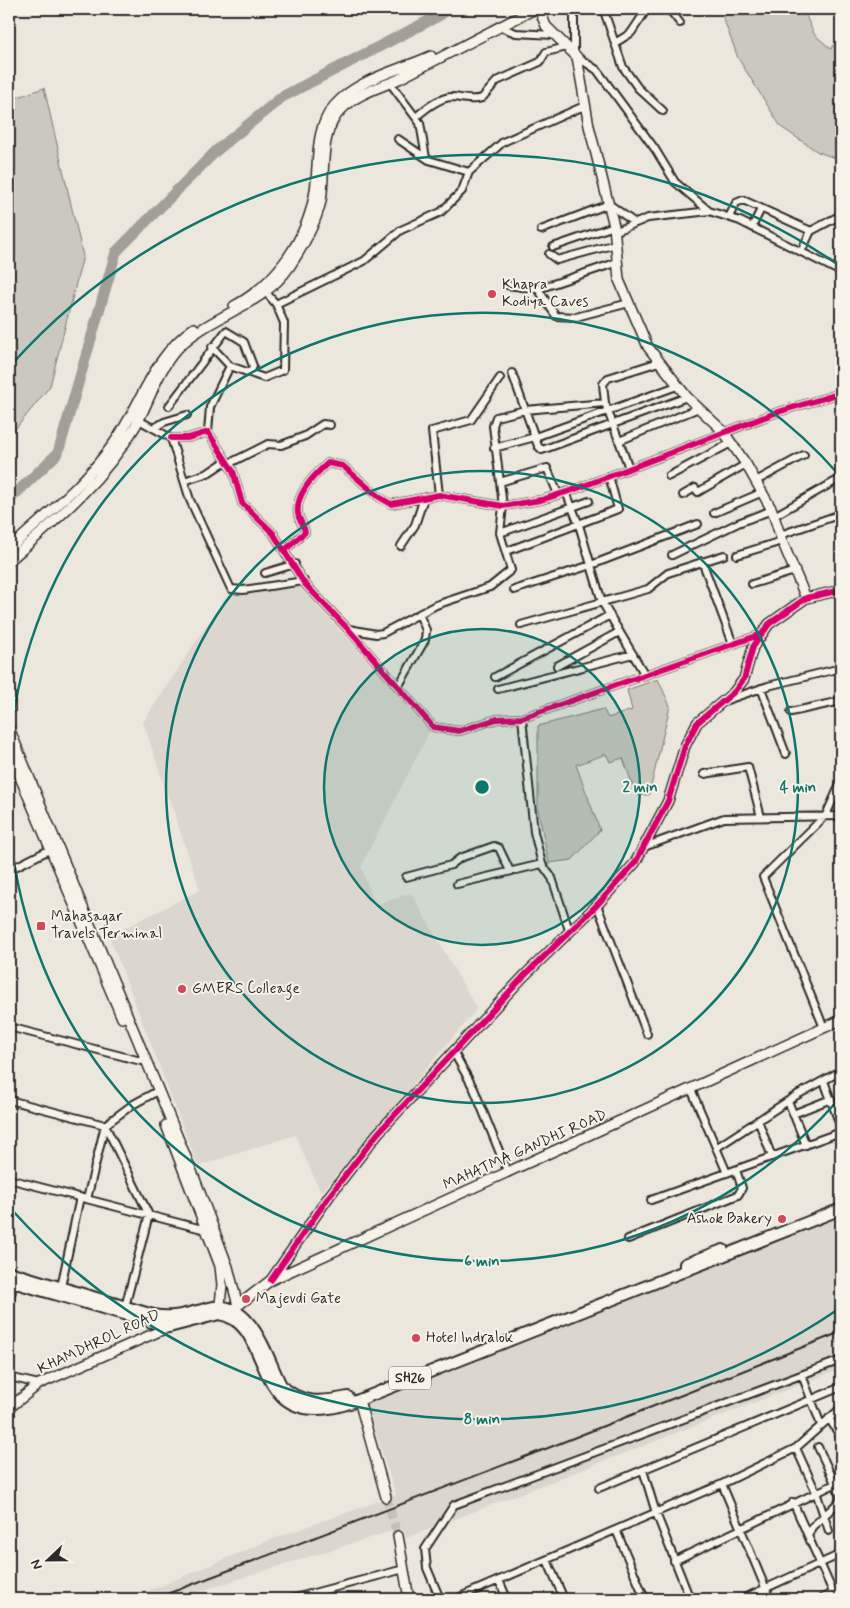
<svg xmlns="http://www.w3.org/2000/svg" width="850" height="1608" viewBox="0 0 850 1608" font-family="Mynerve,sans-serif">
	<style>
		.built { fill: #dbd7ce }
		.green { fill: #cbc8bf; stroke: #7b7a75 }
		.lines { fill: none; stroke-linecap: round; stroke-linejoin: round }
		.river { stroke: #a29f98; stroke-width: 11 }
		.secondary-tunnel { stroke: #c5c1b9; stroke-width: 9; stroke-dasharray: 9 4.5; stroke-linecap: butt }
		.street-casing { stroke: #2b2b2b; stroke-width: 10 }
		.secondary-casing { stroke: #2b2b2b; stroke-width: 12 }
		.primary-casing { stroke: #2b2b2b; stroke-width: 14 }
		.street { stroke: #f7f3e8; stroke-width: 6 }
		.secondary { stroke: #f7f3e8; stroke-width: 9 }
		.primary { stroke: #f7f3e8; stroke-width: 10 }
		.rail { stroke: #2b2b2b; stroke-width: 2 }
		.cycleway-casing { stroke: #f7f3e8; stroke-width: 9 }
		.cycleway { stroke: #d6006c; stroke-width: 6 }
		.ring { fill: none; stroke: #0f766e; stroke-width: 2.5 }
		.poi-dot { fill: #d1495b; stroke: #f7f3e8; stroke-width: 2 }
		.labels { text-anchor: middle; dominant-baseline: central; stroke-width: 4; stroke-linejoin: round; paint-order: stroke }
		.shield { fill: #f7f3e8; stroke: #686764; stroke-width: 1 }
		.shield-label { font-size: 14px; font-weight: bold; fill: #2b2b2b }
		.poi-label { font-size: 15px; fill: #2b2b2b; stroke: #f7f3e8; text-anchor: start }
		.street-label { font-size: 15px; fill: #2b2b2b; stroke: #f7f3e8 }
		.centre { fill: #0f766e; stroke: #f7f3e8; stroke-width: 2.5 }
		.ring-label { font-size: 15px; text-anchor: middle; font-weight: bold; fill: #0f766e; stroke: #f7f3e8; stroke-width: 4; stroke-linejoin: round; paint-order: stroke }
	</style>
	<rect width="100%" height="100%" fill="#ebe7dd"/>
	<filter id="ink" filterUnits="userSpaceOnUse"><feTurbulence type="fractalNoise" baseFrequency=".02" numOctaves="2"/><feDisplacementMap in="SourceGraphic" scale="10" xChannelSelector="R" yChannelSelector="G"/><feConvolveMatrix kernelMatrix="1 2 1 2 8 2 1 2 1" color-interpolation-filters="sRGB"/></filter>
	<g filter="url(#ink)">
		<path class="built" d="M298 585 431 729 361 866 375 905 411 893 477 1009 321 1193 295 1135 198 1166 109 936 200 890 143 722 226 596Z
			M841 1216V1369L406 1538 401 1528 175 1599H135L134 1597 275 1538 396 1495 366 1404Z"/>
		<path class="green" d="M720 9H803L814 34 831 49 841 36V160L818 152 781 127 738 58Z
			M44 88 83 256 50 386 9 437V100Z
			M658 679 670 706 649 795H636L623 758 610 762 606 754 576 765 600 830 572 860 549 863 538 810V726L603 709 608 718 632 710 627 690Z"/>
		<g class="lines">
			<path class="river" d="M9 500 58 453 116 252 216 151 282 97 440 15 448 9"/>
			<path class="secondary-tunnel" d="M386 1497 398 1536"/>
			<g class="street-casing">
				<path id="street" d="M669 9 680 23
					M605 14 623 67 638 88 663 111
					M500 27 516 33 554 35
					M615 43 631 33 647 9
					M574 54V9
					M577 57 597 70 655 149 675 182 709 211
					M390 83 420 123 426 158
					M416 117C425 109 438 98 451 97 462 97 470 102 482 98L497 81 540 62 546 52 567 47
					M398 139 429 160 469 172
					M729 217 736 203 743 200 811 231
					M752 227 761 209
					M541 230 609 204 635 223
					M614 232 648 218 709 211 740 221 841 272
					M553 247 614 226
					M801 252 811 231 841 215
					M549 254 557 260 616 244
					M507 285 538 289 556 316 576 317 629 303
					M538 289 618 262
					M276 304 364 261 401 230 441 212 462 191 469 172 503 142 584 106
					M230 366 264 378 283 370 284 323 276 304 263 289
					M512 373 538 446 542 450 687 397
					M169 406 226 331 244 342 253 366 251 372
					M135 418 171 438 190 500 231 589 243 590 304 581
					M154 428 164 422 187 415
					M208 432 210 407 230 366 212 347
					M171 438H188L208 432 233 471 242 503 273 533 304 583 348 629 433 727 459 731 497 719 522 718 762 634
					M619 441 699 408
					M494 448 535 437 677 386
					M228 464 268 444 281 445 305 436 323 424 330 425
					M629 468 605 403 603 384 608 378 659 362
					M669 476 731 443
					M184 481 208 473 226 461
					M756 481 804 455
					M500 482 547 468 558 494
					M566 492 579 525 602 602 645 675
					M439 495 432 431 471 420 500 378
					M683 495 695 488 698 492 746 464
					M714 513 763 492
					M774 516 841 478
					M500 533 589 501
					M780 535 841 514
					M401 546 415 525 424 498
					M285 550 305 532C304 525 299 521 298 514 295 494 314 475 328 463L343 466 379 497 391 504 439 495 503 506 541 500 573 490 778 412 841 393
					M507 551 618 509 609 476
					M672 555 738 523 772 510
					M737 555 782 541
					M702 561 733 644
					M265 573 295 564
					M752 584 795 571
					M514 590 591 565 698 524
					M521 625 648 589 668 573 724 555
					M349 629 376 634 383 633 436 605 490 587 511 570 500 533 503 506 493 426 496 417 525 410 605 403
					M557 666 619 632
					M495 677 610 615
					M398 687 425 640 426 630 419 614
					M761 688 786 754
					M498 689 633 654
					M727 700 768 686 841 668
					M791 712 841 701
					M522 718 534 832 542 864 552 878 569 930
					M704 774 748 767 761 817
					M644 847 724 818 841 816
					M9 870 49 850
					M406 877 451 865 460 858 494 846 499 848 510 871
					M457 884 542 864
					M597 905 647 1034
					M9 1027 141 1061
					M824 1028 763 877 826 815 841 782
					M453 1051 474 1089 508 1173
					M824 1081 841 1128
					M691 1089 727 1173
					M9 1100 105 1125 87 1199
					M788 1101 806 1145
					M793 1114 831 1099
					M758 1120 772 1157
					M716 1148 797 1095 841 1071
					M9 1179 206 1230
					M651 1200 841 1132
					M628 1239 738 1195 742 1188 736 1170
					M61 1287 80 1197
					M9 1304 14 1281
					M125 1307 149 1215 105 1125 132 1105 154 1093
					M802 1375 821 1425
					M9 1377 39 1384
					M829 1418 841 1438
					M818 1447 841 1496
					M796 1448 816 1492 829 1531
					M643 1470 656 1513 690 1599
					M722 1484 770 1599
					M599 1488 841 1387
					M793 1502 836 1599
					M616 1530 645 1599
					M808 1536 812 1527 841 1500
					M547 1560 564 1599
					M674 1561 841 1481
					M499 1580 507 1599
					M291 1599 404 1569
					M440 1599 427 1568 425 1549 454 1505 841 1360
					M455 1599 722 1484 796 1448 841 1408
					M742 1599 841 1554"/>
			</g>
			<g class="secondary-casing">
				<path id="secondary" d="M539 9 546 26 577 57 589 126 614 226 619 280 648 347 687 397 723 431 746 464 772 510 782 541 806 598
					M234 306C276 284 308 238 315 191 319 162 314 130 334 106 357 79 400 70 431 56
					M9 549C46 515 85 484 114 443 143 402 152 357 194 328
					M9 561C55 521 103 481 135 427 150 401 157 371 177 349 210 314 262 308 290 266 302 248 316 223 321 201 326 171 318 132 342 109 358 93 379 88 399 79 444 56 489 32 535 9
					M9 728 195 1179 228 1267 238 1306
					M9 751 122 1018
					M166 1125 220 1266 222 1285 219 1314
					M271 1280 330 1195 378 1133 524 976 597 905 635 863 668 801 685 746 697 723 734 692 744 679 753 647 769 624 806 598 841 590
					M227 1314 271 1280 841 1020
					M359 1400 386 1497
					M9 1408 39 1384 169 1327 172 1324
					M398 1536 409 1599
					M823 1599 841 1591"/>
			</g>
			<g class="primary-casing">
				<path id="primary" d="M685 1264 723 1250
					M9 1272 153 1315C175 1319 188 1313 209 1308 252 1298 266 1356 281 1385 300 1405 323 1402 348 1397
					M9 1281 169 1327 219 1314C273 1322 249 1420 329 1408 339 1407 349 1403 359 1400L841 1209"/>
			</g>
			<use href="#street" class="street"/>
			<use href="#secondary" class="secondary"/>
			<use href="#primary" class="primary"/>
			<path class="rail" d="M154 1599 548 1448 841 1332"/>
			<g class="cycleway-casing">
				<path id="cycleway" d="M171 438H188L208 432 233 471 242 503 273 533 304 583 348 629 433 727 459 731 497 719 522 718 762 634
					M285 550 305 532C304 525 299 521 298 514 295 494 314 475 328 463L343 466 379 497 391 504 439 495 503 506 541 500 573 490 778 412 841 393
					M271 1280 330 1195 378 1133 524 976 597 905 635 863 668 801 685 746 697 723 734 692 744 679 753 647 769 624 806 598 841 590"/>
			</g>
			<use href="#cycleway" class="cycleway"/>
		</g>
	</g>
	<circle cx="482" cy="787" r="158" fill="#0f766e" fill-opacity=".12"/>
	<g class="ring">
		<circle cx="482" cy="787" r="158"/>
		<circle cx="482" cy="787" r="316"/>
		<path d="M840 1098A474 474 0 0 1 9 816M9 758A474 474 0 0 1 840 476"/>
		<path d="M840 1308A632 632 0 0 1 12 1210M12 364A632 632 0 0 1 840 266"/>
	</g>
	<g class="poi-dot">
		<circle cx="492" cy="294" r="5"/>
		<rect x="36" y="921" width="10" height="10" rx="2.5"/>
		<circle cx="182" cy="989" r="5"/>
		<circle cx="782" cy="1219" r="5"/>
		<circle cx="246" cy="1299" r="5"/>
		<circle cx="416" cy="1338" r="5"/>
	</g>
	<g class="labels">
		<rect class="shield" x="389" y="1366.5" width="42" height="23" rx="4"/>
		<g class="shield-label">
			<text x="410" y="1378">SH26</text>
		</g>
		<g class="poi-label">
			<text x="502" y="285">Khapra<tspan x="502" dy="17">Kodiya Caves</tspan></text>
			<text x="51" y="917">Mahasagar<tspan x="51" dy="17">Travels Terminal</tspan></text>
			<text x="192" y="989">GMERS Colleage</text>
			<text x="772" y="1219" text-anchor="end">Ashok Bakery</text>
			<text x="256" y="1299">Majevdi Gate</text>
			<text x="426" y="1338">Hotel Indralok</text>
		</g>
		<g class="street-label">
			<text transform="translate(525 1150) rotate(-24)">MAHATMA GANDHI ROAD</text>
			<text transform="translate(99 1342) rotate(-25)">KHAMDHROL ROAD</text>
		</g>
	</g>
	<circle cx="482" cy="787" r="8" class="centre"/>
	<g class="ring-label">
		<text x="640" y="792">2 min</text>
		<text x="798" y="792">4 min</text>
		<text x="482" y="1266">6 min</text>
		<text x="482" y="1424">8 min</text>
	</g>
	<rect width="850" height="1608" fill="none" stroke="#f7f3e8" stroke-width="30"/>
	<rect x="15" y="15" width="820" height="1578" fill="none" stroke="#2b2b2b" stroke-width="2" filter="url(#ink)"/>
	<g transform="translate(48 1560) rotate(248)" stroke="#f7f3e8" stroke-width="4" paint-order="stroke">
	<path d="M0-4L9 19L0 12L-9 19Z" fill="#2b2b2b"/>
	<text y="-8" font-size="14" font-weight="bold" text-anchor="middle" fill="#2b2b2b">N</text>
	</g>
</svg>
